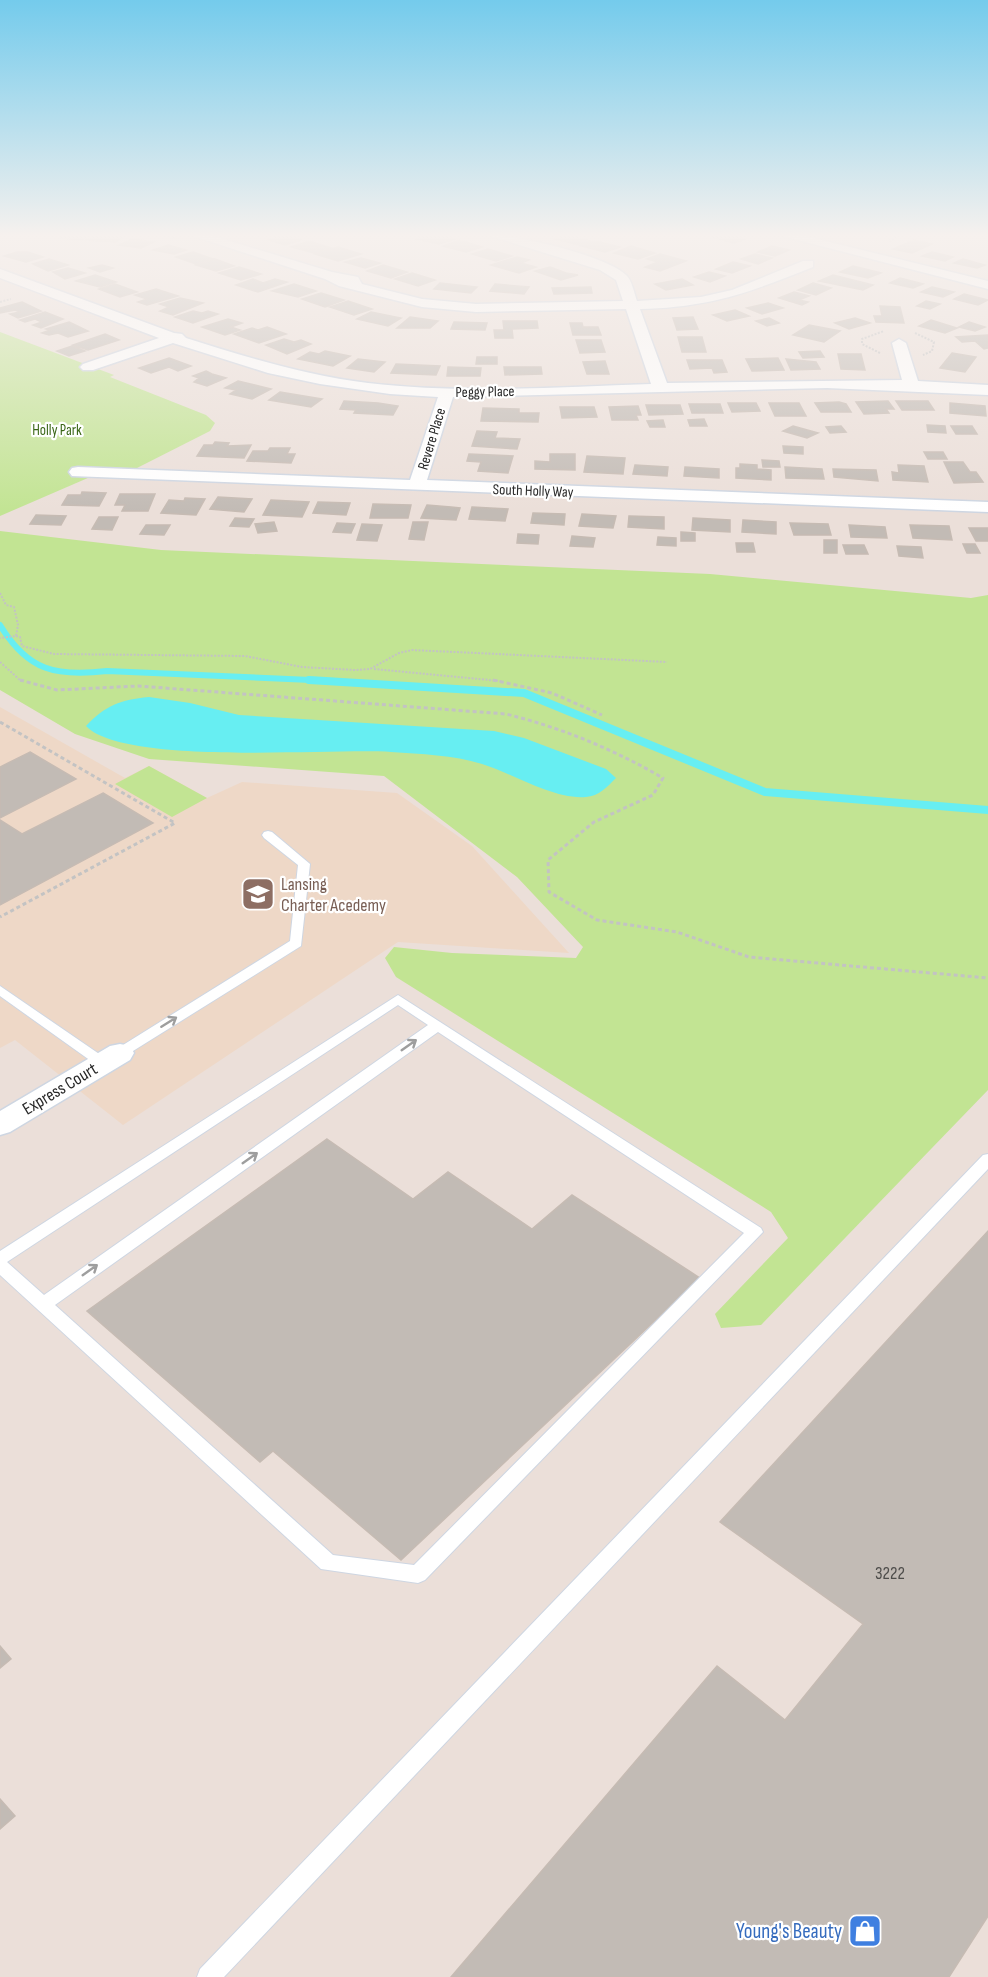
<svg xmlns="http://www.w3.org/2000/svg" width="988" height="1977" viewBox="0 0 988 1977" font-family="'Sofia Sans Condensed',sans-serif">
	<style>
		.education { fill: #eed8c7 }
		.green { fill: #c2e493 }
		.water { fill: #67eef2 }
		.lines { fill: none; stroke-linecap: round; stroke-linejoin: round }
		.stream-far1 { stroke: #67eef2; stroke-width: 6 }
		.stream { stroke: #67eef2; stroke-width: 8 }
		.building { fill: #c2bbb5; stroke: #c6bbb3; stroke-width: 1.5 }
		.lane-casing { stroke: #ced6e2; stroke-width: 2 }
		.street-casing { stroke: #ced6e2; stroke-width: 3 }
		.path-far1 { stroke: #c3c3c3; stroke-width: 2; stroke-dasharray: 2 1.5; stroke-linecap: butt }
		.path { stroke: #c3c3c3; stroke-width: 3; stroke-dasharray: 4 3; stroke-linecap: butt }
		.lane { fill: #fff; fill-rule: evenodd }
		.street { fill: #fff; fill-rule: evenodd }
		.oneway { stroke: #9e9e9e }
		.labels { text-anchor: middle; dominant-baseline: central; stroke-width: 4.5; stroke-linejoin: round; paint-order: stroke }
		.far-street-label { font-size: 15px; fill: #282828; stroke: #fff }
		.far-park-label { font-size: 15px; fill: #3a6617; stroke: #fff }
		.education-label { font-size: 18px; fill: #785e54; stroke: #fff; text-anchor: start }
		.street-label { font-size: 18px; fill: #282828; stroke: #fff }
		.near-number-label { font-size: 18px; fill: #4e4d4b }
		.near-shop-label { font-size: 21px; fill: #366cbe; stroke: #fff; text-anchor: end }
	</style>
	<rect width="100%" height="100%" fill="#ebdfd9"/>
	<path class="education" d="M0 707 125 778 149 766 207 798 242 782 397 793 472 846 569 953 398 942 123 1125 15 1040 0 1048Z"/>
	<path class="green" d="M0 332 114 375 110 377 206 415 215 423 210 431 137 468H111L0 516Z
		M0 531 161 550 710 574 971 598 988 595V1090L761 1325 721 1328 715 1314 788 1238 771 1212 396 977 385 958 394 947 452 953 576 958 583 947 517 877 384 776 149 759 75 734 0 690Z
		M149 766 207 798 172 817 115 784Z"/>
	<path class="water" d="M149 697 190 703 239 715 494 731 524 738 606 769 616 778C607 787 599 796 586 797 554 800 512 773 482 764 453 755 421 754 391 752 331 748 124 766 86 726 106 705 120 700 149 697Z"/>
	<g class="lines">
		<path class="stream-far1" d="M0 625C28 671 56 677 107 671L334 681"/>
		<path class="stream" d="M309 680 524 693 765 792 988 810"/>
	</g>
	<path class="building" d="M65 235H90L81 240 60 238Z
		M110 235 124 237 115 242 86 240 94 236Z
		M284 235H286L301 240 285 245 269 240Z
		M428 235H440L455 239 439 244 417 239Z
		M569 235 591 241 579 245 555 239Z
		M718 235H731L745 239 734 243 712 237Z
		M132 239 154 242 141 248 119 245Z
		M459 240 482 247 466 252 443 246Z
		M914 240 932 244 912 253 893 249Z
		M309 241 331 248 314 253 291 247Z
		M596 241 620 247 605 252 581 246Z
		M168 245 186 250 174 254 153 250Z
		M631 246 655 253 638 259 614 253Z
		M772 246 789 250 775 256 758 252Z
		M338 247 361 254 338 261 315 254Z
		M488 249 512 256 496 261 472 254Z
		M17 252H28L43 257 26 262 4 256Z
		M193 252 213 259 196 264 176 257Z
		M932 252 953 257 945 261 922 256Z
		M660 254 686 261 660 271 645 267 658 262 647 259Z
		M755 254 772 258 758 264 741 259Z
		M517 257 529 260 521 263 536 267 519 273 491 265Z
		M361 258 380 263 365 268 345 262Z
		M49 259 68 265 48 271 33 264Z
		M215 259 234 266 216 271 196 265Z
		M963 259 985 265 977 268 954 263Z
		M733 262 750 266 732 273 716 269Z
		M102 265 113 268 100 272 89 268Z
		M383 265 407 272 391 278 367 271Z
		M853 266 881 273 868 278 840 272Z
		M239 267 261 274 241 280 219 273Z
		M550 267 566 273 578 275 561 280 535 271Z
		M68 268 85 273 65 279 53 272Z
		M709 272 725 276 710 282 694 277Z
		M412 273 435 280 418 286 395 279Z
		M95 275 116 282 100 287 76 281Z
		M833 275 873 285 863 290 819 281Z
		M900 278 923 284 913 288 890 283Z
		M253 279 263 283 275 279 287 282 258 292 236 285Z
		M682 279 693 285 666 290 655 284Z
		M440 283 477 287 471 293 434 289Z
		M813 283 831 288 816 295 798 290Z
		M115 284 137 292 120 297 99 289Z
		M294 284 316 291 298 297 272 291Z
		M495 284 529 287 524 294 490 291Z
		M591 287 592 293 554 294 552 288Z
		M932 287 954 292 943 297 921 292Z
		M156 289 178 296 147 305 138 302 147 299 135 295Z
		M794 292 809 296 799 300 808 302 802 305 779 298Z
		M321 293 344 300 325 307 302 299Z
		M964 294 988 300 978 305 954 299Z
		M180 298 203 303 173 315 160 311 169 307 160 304Z
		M348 301 372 309 354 315 330 307Z
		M926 301 940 304 930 309 917 306Z
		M22 302 41 311 18 318 10 314 20 312 15 310 0 313V308Z
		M768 303 783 308 762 314 747 308Z
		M880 306 900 307 904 323 876 322 874 316H882Z
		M735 310 749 316 727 321 713 315Z
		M193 311 202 313 208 311 218 314 193 323 175 317Z
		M45 312 63 319 41 328 33 325 42 322 35 319 25 322 20 320Z
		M371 312 401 318 388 326 357 319Z
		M410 317 438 321 430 328H397Z
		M693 317 698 329 677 330 673 318Z
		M769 318 779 323 767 326 756 321Z
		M855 318 870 323 849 329 835 323Z
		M228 319 242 323 231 327 240 330 225 335 202 327Z
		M931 320 957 328 945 333 919 326Z
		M503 321H537L538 328 512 329 513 338H495L494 330H504Z
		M69 322 88 331 68 337 58 333 49 335 42 333 50 330 46 329Z
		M454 322 487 323 485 330 451 329Z
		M969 322 985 327 975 331 959 327Z
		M570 323H582L583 327H598L601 335H573Z
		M809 325 840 331 824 342 793 335Z
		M267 327 286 334 259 343 234 334 252 328 258 330Z
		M105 334 119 340 88 350 73 345Z
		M988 335V348L984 349 975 341 962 342 956 337Z
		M678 337H702L706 352H682Z
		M284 339 294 342 301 340 311 344 287 354 266 345Z
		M576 340H601L605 352 580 353Z
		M72 346 85 351 69 356 57 351Z
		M325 351 350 356 333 366 298 359 310 352 319 354Z
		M820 351 824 357 803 358 799 352Z
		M952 353 976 357 965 372 940 368Z
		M838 354H861L865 370 841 369Z
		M477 357H497V364H476Z
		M169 358 191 366 178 371 169 367 151 373 139 368Z
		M778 358 784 370 752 371 746 359Z
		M358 359 385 362 374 372 347 368Z
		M786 359 816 362 820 369 791 370Z
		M687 360H722L727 372 714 373 712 368 690 369Z
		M605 361 609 374H587L583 362Z
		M396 364 440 366 436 375 391 373Z
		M448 367 481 368 480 376H447Z
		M504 367H541L542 374 505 375Z
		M206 371 212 374 226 378 207 386 194 382 199 378 193 376Z
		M238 381 271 389 252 399 230 394 236 390 225 388Z
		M280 392 322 399 311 407 269 400Z
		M344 401 378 403 398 406 393 415 354 413 356 410 340 409Z
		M888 401 894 409H886L889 413 864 414 856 402Z
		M896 401H928L934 410H902Z
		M839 402 846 404 851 412H821L815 403Z
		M728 403H756L760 411 732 412Z
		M769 403H799L806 416H775Z
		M950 403 985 406 986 416 950 413Z
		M689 404H720L723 413H692Z
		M646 405H680L683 414 649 415Z
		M638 406 641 415H636L638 420H612L609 407Z
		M560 407H594L597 417 562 418Z
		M483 408 519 409V413H539L538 422 481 421Z
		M704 419 707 426H690L688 420Z
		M663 420 665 427H650L647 421Z
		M927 425 945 426 946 433 928 432Z
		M793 426 818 433 807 438 783 431Z
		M841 426 846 432 830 433 826 427Z
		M951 426H972L977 434H956Z
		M477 431 497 432 495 438 520 439 517 449 472 446Z
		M215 442 229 443 227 446 251 445 244 458 197 456 204 445H213Z
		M783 446 803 447V454L784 453Z
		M270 448H290L287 454H295L291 463 247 461 253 451H268Z
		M924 452H943L947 459H928Z
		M469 454 513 456 508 473 478 471 481 462 467 461Z
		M550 454H575V470L535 469V461L550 462Z
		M587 456 625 458 623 474 584 472Z
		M762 460 779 461 780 467H763Z
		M944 462H963L970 472H976L983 482 954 483Z
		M740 464 757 465V469L771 470V480L736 478V468H740Z
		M635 465 668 467 667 476 633 474Z
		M898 465 924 466 928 482 893 480 892 472 899 473Z
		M685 467 719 469V478L684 476Z
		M785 467 822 469 824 479 786 478Z
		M833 469 876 470 878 481 834 477Z
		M82 492 106 493 99 506 62 505 68 495H81Z
		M120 494H155L148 511H122L125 505H115Z
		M218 497 252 499 244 512 210 509Z
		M185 498 205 499 196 515 161 513 169 500 184 501Z
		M271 500 309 502 302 517 263 515Z
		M318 502 350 503 346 515 313 513Z
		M373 504 411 505 408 518H370Z
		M427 505 451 507 460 508 456 520 421 518Z
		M472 507 508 509 505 521 469 519Z
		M533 513 565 514 564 525 531 523Z
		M582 514 616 516 613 528 579 526Z
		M36 515 66 516 61 525 30 524Z
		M629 516 664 517V529L628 527Z
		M99 517H118L112 530 92 529Z
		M235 518 254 519 249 527 230 526Z
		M693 518 730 520V532L692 530Z
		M743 520 776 522V534L742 532Z
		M274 522 277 531 258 533 255 524Z
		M413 522H428L424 540 409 539Z
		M337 523 355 524 351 533 333 532Z
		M790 523 828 524 831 535H794Z
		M362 524 382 525 377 541 357 540Z
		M146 525H170L164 535 140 534Z
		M849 525 885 527 887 538 851 537Z
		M910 525 949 526 952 540 913 538Z
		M969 528H988V541H976Z
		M681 532 695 533V541H681Z
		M518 534 539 535 538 544 517 543Z
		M572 536 595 538 593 547 570 546Z
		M658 537 676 538V546L657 545Z
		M824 540H837V553H824Z
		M736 543H753L755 552H737Z
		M963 544H975L980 553H967Z
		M843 545H864L868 554H846Z
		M897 546 921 547 923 558 899 556Z
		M30 752 76 779 0 818V767Z
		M103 793 153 823 0 905V820L22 834Z
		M327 1139 413 1199 448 1172 532 1229 572 1195 700 1278 401 1560 273 1451 260 1462 87 1311Z
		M988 1231V1916L949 1977H451L717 1666 785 1720 863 1624 720 1522Z
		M0 1646 11 1659 0 1668Z
		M0 1799 15 1816 0 1829Z"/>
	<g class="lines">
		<g class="lane-casing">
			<path id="lane" d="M268 831 272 832 310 864 301 946 125 1056H115L113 1053 115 1050 290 941 298 865 264 838 262 835 264 832Z
				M0 986 108 1060 110 1063 108 1066H98L0 996Z
				M398 995 761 1228 763 1232 425 1580 418 1583 321 1569 0 1275V1251ZM398 1005 428 1025 44 1295 7 1262ZM438 1032 744 1233 414 1565 333 1555 55 1305Z
				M988 1154V1169L224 1977H197L200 1969 983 1155Z"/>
		</g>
		<g class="street-casing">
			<path id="street" d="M190 235H210L332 272 358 277 362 284 422 299 476 304 623 301 616 280 600 270 487 235C516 235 605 255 626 275 632 280 634 293 637 301L701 297 732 290 803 261H813V267C748 293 711 307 640 309L667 383 902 380 892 343 899 339 906 343 918 381 988 385V395L827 388 453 397 427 480 988 502V512L72 476 69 472 72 468 78 467 410 480 438 397 390 394 320 384 268 373 173 343 93 370H83L80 367 83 364 159 338 0 278V269L174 333 182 334 186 338C246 357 305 375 368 383 461 394 557 387 651 384L626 309 476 312 422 307 339 286 325 279Z
				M778 235H801L988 281V289Z
				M120 1044 130 1046 134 1053 130 1060 10 1132 0 1135V1111L110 1046Z"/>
		</g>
		<path class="path-far1" d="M162 235 179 239
			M889 241 902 235
			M0 302 11 299
			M915 333 934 342 932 351 923 355
			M880 353 862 344V339L884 331
			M0 593 6 605 14 607 18 625 16 636 0 638
			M16 636 20 637 22 646 54 654 245 656 302 667 355 670 370 669 399 653 412 650 667 662
			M0 662 21 681
			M374 669 500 681"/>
		<path class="path" d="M20 680 57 690 138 686 506 714C562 728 613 749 663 778L653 795 594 822 548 860 549 892 597 920 677 932 749 957 988 978
			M493 680 552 693 602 715
			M0 722 175 823 0 917"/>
		<use href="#lane" class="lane"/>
		<use href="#street" class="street"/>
	</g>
	<defs><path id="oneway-shaft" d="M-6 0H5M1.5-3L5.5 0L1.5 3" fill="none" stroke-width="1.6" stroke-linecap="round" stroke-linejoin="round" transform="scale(1.5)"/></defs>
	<g class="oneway">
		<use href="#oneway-shaft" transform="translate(169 1022) rotate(-32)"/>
		<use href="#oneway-shaft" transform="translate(409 1045) rotate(-35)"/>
		<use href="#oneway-shaft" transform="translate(250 1158) rotate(-35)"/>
		<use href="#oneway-shaft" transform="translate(90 1270) rotate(-35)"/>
	</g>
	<linearGradient id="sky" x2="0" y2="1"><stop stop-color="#74cbec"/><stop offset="0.46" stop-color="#f6f1ee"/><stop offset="1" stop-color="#f6f1ee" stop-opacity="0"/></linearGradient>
	<rect width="988" height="512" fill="url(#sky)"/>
	<defs>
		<g id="school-square" transform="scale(1.725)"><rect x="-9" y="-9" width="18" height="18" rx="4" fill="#8d6e63" stroke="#fff"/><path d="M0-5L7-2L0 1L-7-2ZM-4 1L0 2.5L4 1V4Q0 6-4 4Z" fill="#fff"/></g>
		<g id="shop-square" transform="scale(1.725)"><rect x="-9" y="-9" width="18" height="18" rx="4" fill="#3f7fe0" stroke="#fff"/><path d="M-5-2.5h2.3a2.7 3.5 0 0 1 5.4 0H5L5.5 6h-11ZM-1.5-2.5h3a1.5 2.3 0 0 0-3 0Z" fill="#fff"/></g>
	</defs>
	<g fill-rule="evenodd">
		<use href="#school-square" x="258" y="894"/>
		<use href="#shop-square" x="865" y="1931"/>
	</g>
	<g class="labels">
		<g class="far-street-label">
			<text transform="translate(485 392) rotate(-1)">Peggy Place</text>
			<text transform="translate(432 439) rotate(-73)">Revere Place</text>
			<text transform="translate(533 491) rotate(2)">South Holly Way</text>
		</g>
		<g class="far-park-label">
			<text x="57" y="430">Holly Park</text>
		</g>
		<g class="education-label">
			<text x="281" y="884">Lansing<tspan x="281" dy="21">Charter Acedemy</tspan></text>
		</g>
		<g class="street-label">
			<text transform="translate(60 1089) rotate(-31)">Express Court</text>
		</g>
		<g class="near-number-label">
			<text x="890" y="1573">3222</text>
		</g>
		<g class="near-shop-label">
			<text x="842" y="1931">Young's Beauty</text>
		</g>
	</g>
</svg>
